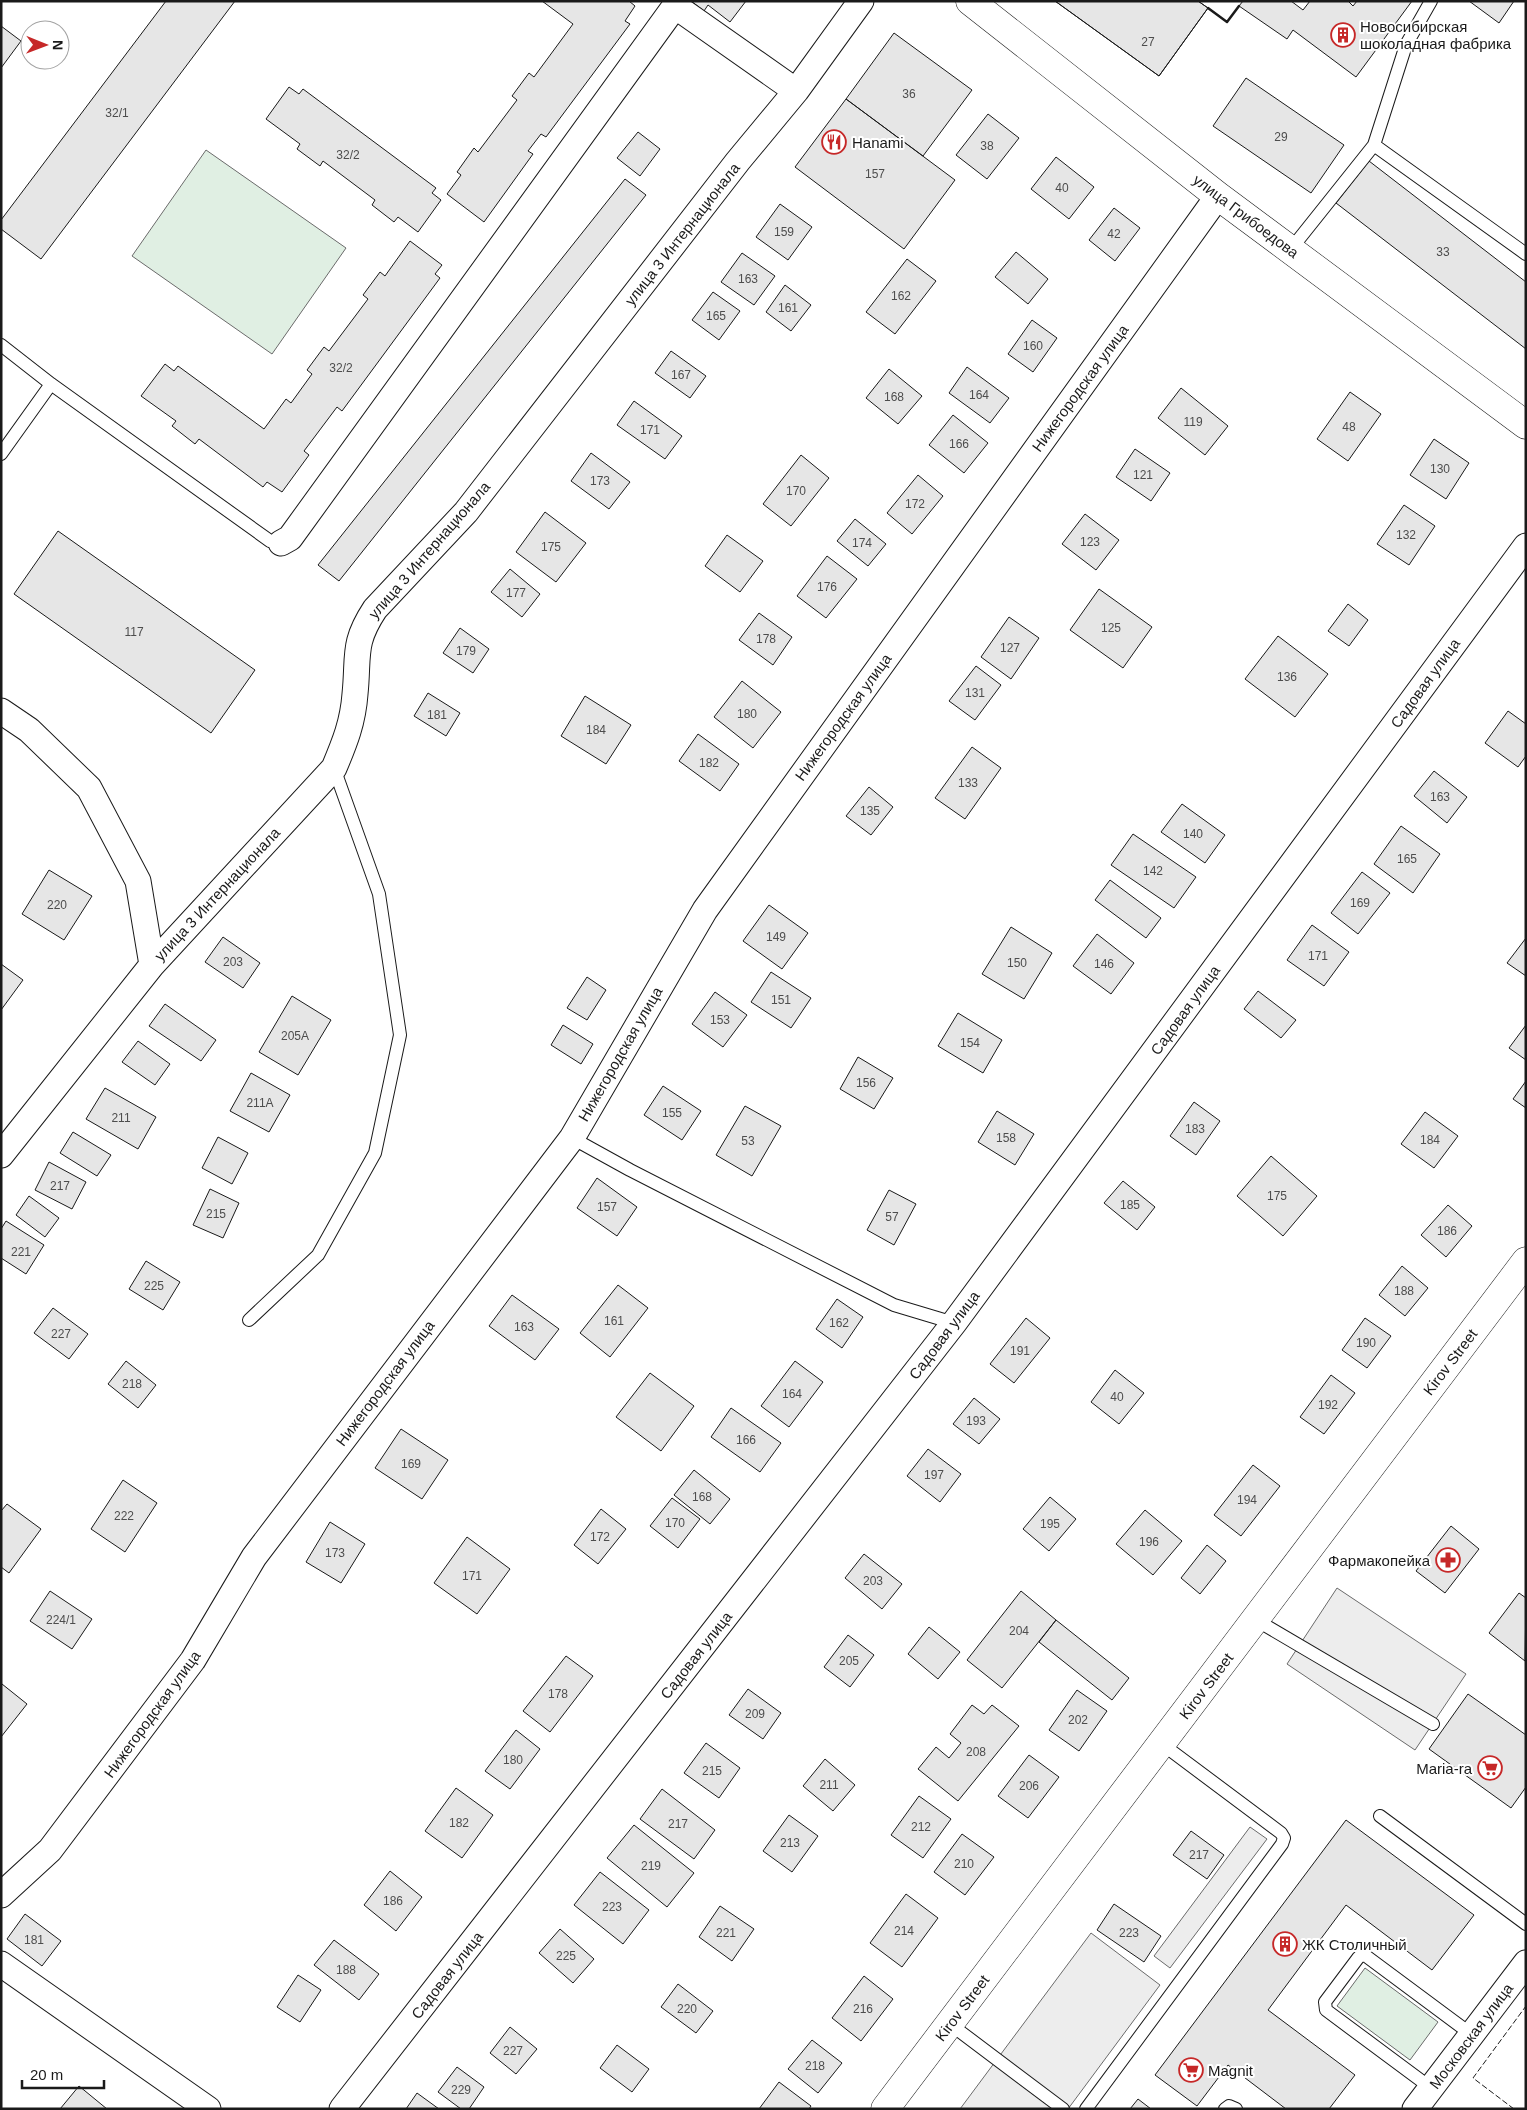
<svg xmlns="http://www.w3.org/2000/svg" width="1527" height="2110" viewBox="0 0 1527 2110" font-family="Arial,sans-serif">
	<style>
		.green { fill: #e0efe3; stroke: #6a6a6a }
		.parking { fill: #ededed; stroke: #6a6a6a }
		.building { fill: #e6e6e6; stroke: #1a1a1a }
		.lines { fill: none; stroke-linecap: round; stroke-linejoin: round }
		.service-casing { stroke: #1a1a1a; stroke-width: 14 }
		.minor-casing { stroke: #1a1a1a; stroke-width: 27 }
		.tertiary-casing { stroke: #1a1a1a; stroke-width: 29 }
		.secondary-casing { stroke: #1a1a1a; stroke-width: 29 }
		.service { stroke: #fff; stroke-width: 12 }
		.minor { stroke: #fff; stroke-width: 25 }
		.tertiary { stroke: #fff; stroke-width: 28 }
		.secondary { stroke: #fff; stroke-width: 28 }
		.fence { stroke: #1a1a1a; stroke-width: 1; stroke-dasharray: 6 2.5; stroke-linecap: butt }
		.wall { stroke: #1a1a1a; stroke-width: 2.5 }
		.labels { text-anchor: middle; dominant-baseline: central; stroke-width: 4; stroke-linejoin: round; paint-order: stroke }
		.number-label { font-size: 12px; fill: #4d4d4d }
		.poi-label { font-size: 15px; fill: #1a1a1a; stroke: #fff; text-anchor: start }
		.street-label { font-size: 15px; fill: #1a1a1a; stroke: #fff }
	</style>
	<rect width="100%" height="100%" fill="#fff"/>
	<path class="green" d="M206 150 346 248 272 354 132 256Z
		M1365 1968 1438 2022 1410 2060 1337 2006Z"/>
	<path class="parking" d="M1337 1588 1466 1674 1415 1750 1287 1664Z
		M1250 1827 1267 1839 1170 1968 1154 1956Z
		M1091 1933 1160 1985 1068 2109H960Z"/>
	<path class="building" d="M166 1H235L41 259 1 229V220Z
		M629 1 635 6 625 21 630 24 546 137 541 134 528 151 533 154 484 222 447 194 461 175 457 172 474 148 478 152 517 100 512 96 529 73 534 77 573 24 542 1Z
		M691 1H746L730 22 708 5 704 11Z
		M1055 1H1198L1208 8 1159 76Z
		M1055 1H1198L1208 8 1159 76Z
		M1243 1H1291L1303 10 1310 1H1348L1353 6 1357 1H1412L1356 77 1293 30 1287 39 1239 6Z
		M1469 1H1514L1499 23Z
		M1 26 21 41 1 68Z
		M894 33 972 90 923 156 846 99Z
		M1246 78 1344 145 1311 193 1213 126Z
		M289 87 299 94 303 89 436 188 432 193 441 200 418 232 398 217 394 222 372 205 375 200 323 161 320 166 297 149 300 144 266 119Z
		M846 99 955 180 904 249 795 167Z
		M988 114 1019 138 987 179 956 155Z
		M638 132 660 149 640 176 617 158Z
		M1056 157 1094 187 1069 219 1031 189Z
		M1369 161 1526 282V349L1336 203Z
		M625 179 646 195 339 581 318 565Z
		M780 204 812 227 788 260 756 237Z
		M1114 208 1140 228 1115 261 1089 240Z
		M410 241 442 265 435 274 440 278 342 411 337 407 304 451 309 455 282 492 267 482 263 487 199 439 195 444 172 426 176 421 141 396 165 364 174 371 178 366 264 429 286 399 291 403 312 374 307 370 324 347 329 351 368 299 363 295 380 272 385 276Z
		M1016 252 1048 279 1028 304 995 277Z
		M742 253 775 276 754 305 721 282Z
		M907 259 936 281 895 334 866 312Z
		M785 285 811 305 791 331 766 312Z
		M713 292 740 311 719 340 692 320Z
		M1032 320 1057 338 1033 372 1008 354Z
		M671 351 706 376 690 398 655 373Z
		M967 367 1009 398 990 423 949 393Z
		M889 369 922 396 898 424 866 398Z
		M1181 388 1228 426 1205 455 1158 418Z
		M1350 392 1381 414 1348 461 1317 439Z
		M634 401 682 436 665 459 617 425Z
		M953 415 988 443 964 473 929 445Z
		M1434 439 1469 463 1446 499 1410 475Z
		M1135 449 1170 473 1151 501 1116 477Z
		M591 453 630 482 609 509 571 481Z
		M801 455 829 478 791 526 763 504Z
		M918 475 943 496 912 534 887 513Z
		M1404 505 1435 526 1409 565 1377 544Z
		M545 512 586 543 556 582 516 552Z
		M1085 514 1119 540 1096 570 1062 544Z
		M855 519 886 544 868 566 837 541Z
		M58 531 255 670 211 733 14 594Z
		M727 535 763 561 740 592 705 566Z
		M827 556 857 579 826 618 797 596Z
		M510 569 540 594 522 617 491 592Z
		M1099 589 1152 627 1123 668 1070 630Z
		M1348 604 1368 620 1349 646 1328 631Z
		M759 613 792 637 773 665 739 640Z
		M1009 617 1039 638 1011 679 981 657Z
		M460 628 489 649 473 673 443 653Z
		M1278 636 1328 674 1295 717 1245 679Z
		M976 666 1001 685 975 720 949 701Z
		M742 681 781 712 753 748 714 717Z
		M428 693 460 713 446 736 414 716Z
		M585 696 631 725 606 764 561 736Z
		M1508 711 1526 724V756L1518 767 1485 743Z
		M698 734 739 764 720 791 679 761Z
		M972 747 1001 768 965 819 935 798Z
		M1434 771 1467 797 1447 823 1414 796Z
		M869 787 893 807 871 835 846 816Z
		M1182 804 1225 835 1205 863 1161 832Z
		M1401 826 1440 854 1413 893 1374 864Z
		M1133 834 1196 877 1174 908 1111 865Z
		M49 870 92 896 64 940 22 914Z
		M1362 872 1390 893 1358 934 1331 913Z
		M1110 880 1161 918 1146 938 1095 900Z
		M769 905 808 933 782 969 743 941Z
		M1312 925 1349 952 1324 986 1287 960Z
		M1011 927 1052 953 1024 999 982 974Z
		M1097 934 1134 963 1111 994 1073 966Z
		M223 937 260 963 243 988 205 962Z
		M1526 938V976L1507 963Z
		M1 964 23 980 1 1010Z
		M771 972 811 998 791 1028 751 1002Z
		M587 977 606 990 587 1020 567 1008Z
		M1258 991 1296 1020 1281 1038 1244 1009Z
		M715 992 747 1015 723 1047 692 1024Z
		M292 996 331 1020 298 1075 259 1052Z
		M165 1004 216 1040 201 1061 149 1026Z
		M958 1013 1002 1040 983 1073 938 1046Z
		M563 1025 593 1044 581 1064 551 1045Z
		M1526 1025V1060L1509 1048Z
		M138 1041 170 1064 155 1085 122 1062Z
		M858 1057 893 1078 874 1109 840 1089Z
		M251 1073 290 1095 269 1132 230 1111Z
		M1526 1081V1108L1513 1099Z
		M663 1086 701 1111 682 1140 644 1115Z
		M105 1088 156 1117 138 1149 86 1119Z
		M1194 1102 1220 1121 1196 1155 1170 1136Z
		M745 1106 781 1126 752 1176 716 1155Z
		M997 1111 1034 1134 1015 1165 978 1142Z
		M1425 1112 1458 1136 1434 1168 1401 1144Z
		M73 1132 111 1155 97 1176 60 1153Z
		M218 1137 248 1153 232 1184 202 1168Z
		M1271 1156 1317 1196 1283 1236 1237 1196Z
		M49 1162 86 1182 72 1209 35 1190Z
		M597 1178 637 1207 617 1236 577 1208Z
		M1123 1181 1155 1207 1137 1230 1104 1203Z
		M210 1189 239 1203 223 1238 193 1225Z
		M889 1190 916 1204 894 1245 867 1230Z
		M29 1196 59 1218 45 1237 16 1215Z
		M1448 1205 1472 1226 1446 1257 1421 1235Z
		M6 1221 44 1245 26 1274 1 1258V1229Z
		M146 1261 180 1282 163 1310 129 1289Z
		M1402 1266 1428 1288 1405 1316 1379 1295Z
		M618 1285 648 1308 610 1357 580 1333Z
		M512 1295 559 1329 535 1360 489 1326Z
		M837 1299 863 1317 842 1348 816 1329Z
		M53 1308 88 1334 69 1359 34 1333Z
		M1026 1318 1050 1338 1014 1383 990 1364Z
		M1365 1318 1391 1336 1367 1368 1342 1350Z
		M126 1361 156 1385 138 1408 108 1384Z
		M795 1361 823 1382 789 1427 761 1406Z
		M1115 1370 1144 1393 1119 1424 1091 1402Z
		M650 1373 694 1406 661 1451 616 1417Z
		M1331 1375 1355 1393 1324 1434 1300 1417Z
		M974 1398 1000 1419 979 1444 953 1424Z
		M731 1408 781 1443 760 1472 711 1437Z
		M401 1429 448 1460 422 1499 375 1468Z
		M928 1449 961 1474 940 1502 907 1476Z
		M1253 1465 1280 1486 1241 1536 1214 1515Z
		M694 1470 730 1499 710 1524 674 1495Z
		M123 1480 157 1503 125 1552 91 1529Z
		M1050 1497 1076 1519 1049 1551 1023 1529Z
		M672 1498 700 1519 678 1548 650 1526Z
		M7 1504 41 1529 9 1573 1 1567V1511Z
		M601 1509 626 1529 598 1564 574 1545Z
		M1145 1510 1182 1541 1153 1575 1116 1544Z
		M330 1522 365 1544 341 1583 306 1562Z
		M1451 1526 1479 1549 1445 1593 1416 1571Z
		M467 1537 510 1569 477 1614 434 1583Z
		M1207 1545 1226 1561 1200 1594 1181 1578Z
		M864 1554 902 1584 882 1609 845 1578Z
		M50 1591 92 1619 72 1649 30 1621Z
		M1021 1591 1056 1620 1002 1688 967 1660Z
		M1519 1593 1526 1598 1525 1661 1489 1633Z
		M1056 1620 1129 1678 1112 1700 1039 1642Z
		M929 1627 960 1652 938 1679 908 1654Z
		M848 1635 874 1655 850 1687 824 1667Z
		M566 1656 593 1676 550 1732 523 1711Z
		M2 1684 27 1704 1 1737V1686Z
		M748 1689 781 1713 763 1739 729 1715Z
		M1077 1690 1107 1711 1079 1751 1049 1730Z
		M1468 1694 1526 1735V1787L1511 1808 1429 1749Z
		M972 1705 984 1714 992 1705 1019 1726 958 1801 918 1769 936 1747 949 1758 961 1743 950 1734Z
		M516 1730 540 1749 510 1789 485 1771Z
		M706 1743 740 1768 719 1798 684 1773Z
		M1029 1755 1059 1777 1028 1818 998 1796Z
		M825 1759 855 1785 833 1811 803 1786Z
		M456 1788 493 1815 462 1858 425 1831Z
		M662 1789 715 1830 694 1859 640 1819Z
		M919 1796 951 1819 923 1858 891 1835Z
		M789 1815 818 1836 792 1872 763 1851Z
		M1346 1820 1474 1915 1432 1970 1346 1905 1268 2010 1355 2075 1329 2109H1286L1228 2065 1197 2106 1155 2075Z
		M634 1825 694 1873 667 1907 607 1858Z
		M1191 1831 1224 1855 1207 1879 1173 1855Z
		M962 1834 994 1857 965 1895 934 1872Z
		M390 1871 422 1897 396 1931 364 1905Z
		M600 1872 649 1910 623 1944 574 1905Z
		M906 1894 938 1918 902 1967 870 1943Z
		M1114 1904 1161 1936 1144 1962 1097 1930Z
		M720 1906 754 1929 732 1961 699 1937Z
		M25 1914 61 1941 42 1966 7 1939Z
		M560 1929 594 1959 573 1983 539 1953Z
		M334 1940 379 1974 359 2000 314 1965Z
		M298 1975 321 1990 300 2022 277 2007Z
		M864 1976 893 1999 861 2041 832 2018Z
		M678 1984 713 2011 696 2033 661 2007Z
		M510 2027 537 2049 516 2074 490 2053Z
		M812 2040 842 2063 818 2093 788 2069Z
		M617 2045 649 2069 632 2092 600 2068Z
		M457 2067 484 2087 469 2109H461L438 2092Z
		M779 2082 811 2106 809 2109H759Z
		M79 2086 107 2109H60Z
		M417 2093 439 2109H406Z
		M1138 2099 1151 2109H1130Z"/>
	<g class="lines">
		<g class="service-casing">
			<path id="service" d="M1374 145 1526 254
				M1291 249 1374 145 1406 45 1431 1
				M1 345 51 384 270 541 281 543
				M1 454 51 384
				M572 1138 630 1170 894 1305 954 1323
				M249 1320 318 1255 375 1153 400 1035 379 894 334 768
				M1256 1620 1433 1724
				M1380 1816 1526 1924
				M950 2024 1063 2109
				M1431 2088 1326 2010 1325 2002 1358 1958 1361 1955 1366 1956 1471 2034
				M1086 2109 1282 1844 1284 1838 1281 1833 1162 1744
				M1225 2109 1229 2106 1236 2109"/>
		</g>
		<g class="minor-casing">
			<path id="minor" d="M281 543 290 538 675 6 796 91
				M1 711 29 730 89 788 138 881 152 965
				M1 1155 152 965 334 768C345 742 353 722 355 694 359 655 352 644 375 609L466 512 738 161 796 91 861 1
				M1 1895 50 1850 193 1660 254 1557 572 1138 705 910 1218 196
				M1 1964 208 2109
				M342 2109 954 1323 1526 546
				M1415 2109 1526 1963"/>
		</g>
		<g class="tertiary-casing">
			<path id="tertiary" d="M970 1 1218 196 1526 425"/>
		</g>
		<g class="secondary-casing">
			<path id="secondary" d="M885 2109 1526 1261"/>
		</g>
		<use href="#service" class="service"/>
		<use href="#minor" class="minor"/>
		<use href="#tertiary" class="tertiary"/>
		<use href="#secondary" class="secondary"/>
		<path class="fence" d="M1514 2109 1473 2078 1526 2006"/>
		<path class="wall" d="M1208 8 1227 22 1239 6"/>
	</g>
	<defs>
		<g id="building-ring" transform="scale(1.25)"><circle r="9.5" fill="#fff" stroke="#c62828" stroke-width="1.5"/><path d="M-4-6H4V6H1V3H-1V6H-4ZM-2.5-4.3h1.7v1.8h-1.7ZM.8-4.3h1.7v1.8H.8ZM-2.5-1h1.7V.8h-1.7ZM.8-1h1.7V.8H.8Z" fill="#c62828"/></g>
		<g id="restaurant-ring" transform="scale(1.25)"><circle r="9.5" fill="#fff" stroke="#c62828" stroke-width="1.5"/><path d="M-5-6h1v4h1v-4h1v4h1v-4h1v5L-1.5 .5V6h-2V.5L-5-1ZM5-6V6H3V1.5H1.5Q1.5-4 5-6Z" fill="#c62828"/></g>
		<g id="pharmacy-ring" transform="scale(1.25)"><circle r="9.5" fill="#fff" stroke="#c62828" stroke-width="1.5"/><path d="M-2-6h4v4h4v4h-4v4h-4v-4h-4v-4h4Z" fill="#c62828"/></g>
		<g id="supermarket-ring" transform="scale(1.25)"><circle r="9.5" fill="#fff" stroke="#c62828" stroke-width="1.5"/><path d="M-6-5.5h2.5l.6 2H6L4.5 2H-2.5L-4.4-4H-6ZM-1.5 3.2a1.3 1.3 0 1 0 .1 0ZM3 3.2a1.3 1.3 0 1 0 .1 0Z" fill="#c62828"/></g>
	</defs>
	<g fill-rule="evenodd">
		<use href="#building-ring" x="1343" y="35"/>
		<use href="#restaurant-ring" x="834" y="142"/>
		<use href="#pharmacy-ring" x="1448" y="1560"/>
		<use href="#supermarket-ring" x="1490" y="1768"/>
		<use href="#building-ring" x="1285" y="1944"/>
		<use href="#supermarket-ring" x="1191" y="2070"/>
	</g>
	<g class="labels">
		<g class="number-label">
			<text x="1148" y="42">27</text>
			<text x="909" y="94">36</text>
			<text x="117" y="113">32/1</text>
			<text x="1281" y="137">29</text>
			<text x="987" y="146">38</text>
			<text x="348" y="155">32/2</text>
			<text x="875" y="174">157</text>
			<text x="1062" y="188">40</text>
			<text x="784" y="232">159</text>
			<text x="1114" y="234">42</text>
			<text x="1443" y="252">33</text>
			<text x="748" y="279">163</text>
			<text x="901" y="296">162</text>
			<text x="788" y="308">161</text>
			<text x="716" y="316">165</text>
			<text x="1033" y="346">160</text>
			<text x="341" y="368">32/2</text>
			<text x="681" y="375">167</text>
			<text x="979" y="395">164</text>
			<text x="894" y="397">168</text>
			<text x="1193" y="422">119</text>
			<text x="1349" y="427">48</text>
			<text x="650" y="430">171</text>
			<text x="959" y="444">166</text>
			<text x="1440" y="469">130</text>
			<text x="1143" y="475">121</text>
			<text x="600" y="481">173</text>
			<text x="796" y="491">170</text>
			<text x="915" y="504">172</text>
			<text x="1406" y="535">132</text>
			<text x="1090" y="542">123</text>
			<text x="862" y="543">174</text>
			<text x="551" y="547">175</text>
			<text x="827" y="587">176</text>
			<text x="516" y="593">177</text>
			<text x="1111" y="628">125</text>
			<text x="134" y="632">117</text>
			<text x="766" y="639">178</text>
			<text x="1010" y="648">127</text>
			<text x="466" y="651">179</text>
			<text x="1287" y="677">136</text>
			<text x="975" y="693">131</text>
			<text x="747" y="714">180</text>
			<text x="437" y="715">181</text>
			<text x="596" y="730">184</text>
			<text x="709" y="763">182</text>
			<text x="968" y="783">133</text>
			<text x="1440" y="797">163</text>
			<text x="870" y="811">135</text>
			<text x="1193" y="834">140</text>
			<text x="1407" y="859">165</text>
			<text x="1153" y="871">142</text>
			<text x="1360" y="903">169</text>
			<text x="57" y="905">220</text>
			<text x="776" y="937">149</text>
			<text x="1318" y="956">171</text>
			<text x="233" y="962">203</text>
			<text x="1017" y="963">150</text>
			<text x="1104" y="964">146</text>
			<text x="781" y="1000">151</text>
			<text x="720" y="1020">153</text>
			<text x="295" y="1036">205А</text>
			<text x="970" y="1043">154</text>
			<text x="866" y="1083">156</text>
			<text x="260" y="1103">211А</text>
			<text x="672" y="1113">155</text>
			<text x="121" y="1118">211</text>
			<text x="1195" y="1129">183</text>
			<text x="1006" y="1138">158</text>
			<text x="1430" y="1140">184</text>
			<text x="748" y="1141">53</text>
			<text x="60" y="1186">217</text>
			<text x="1277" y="1196">175</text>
			<text x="1130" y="1205">185</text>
			<text x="607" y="1207">157</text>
			<text x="216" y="1214">215</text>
			<text x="892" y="1217">57</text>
			<text x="1447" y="1231">186</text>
			<text x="21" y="1252">221</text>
			<text x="154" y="1286">225</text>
			<text x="1404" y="1291">188</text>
			<text x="614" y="1321">161</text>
			<text x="839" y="1323">162</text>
			<text x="524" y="1327">163</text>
			<text x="61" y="1334">227</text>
			<text x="1366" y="1343">190</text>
			<text x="1020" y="1351">191</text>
			<text x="132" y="1384">218</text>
			<text x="792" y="1394">164</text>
			<text x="1117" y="1397">40</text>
			<text x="1328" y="1405">192</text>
			<text x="976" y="1421">193</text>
			<text x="746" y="1440">166</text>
			<text x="411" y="1464">169</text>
			<text x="934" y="1475">197</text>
			<text x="702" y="1497">168</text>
			<text x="1247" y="1500">194</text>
			<text x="124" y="1516">222</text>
			<text x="675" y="1523">170</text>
			<text x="1050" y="1524">195</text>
			<text x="600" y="1537">172</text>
			<text x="1149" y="1542">196</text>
			<text x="335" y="1553">173</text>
			<text x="472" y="1576">171</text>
			<text x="873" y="1581">203</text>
			<text x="61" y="1620">224/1</text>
			<text x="1019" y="1631">204</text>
			<text x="849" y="1661">205</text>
			<text x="558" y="1694">178</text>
			<text x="755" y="1714">209</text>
			<text x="1078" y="1720">202</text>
			<text x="976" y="1752">208</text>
			<text x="513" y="1760">180</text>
			<text x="712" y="1771">215</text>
			<text x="829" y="1785">211</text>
			<text x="1029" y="1786">206</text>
			<text x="459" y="1823">182</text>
			<text x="678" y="1824">217</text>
			<text x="921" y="1827">212</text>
			<text x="790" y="1843">213</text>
			<text x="1199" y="1855">217</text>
			<text x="964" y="1864">210</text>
			<text x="651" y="1866">219</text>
			<text x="393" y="1901">186</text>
			<text x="612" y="1907">223</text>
			<text x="904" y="1931">214</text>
			<text x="726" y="1933">221</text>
			<text x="1129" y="1933">223</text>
			<text x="34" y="1940">181</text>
			<text x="566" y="1956">225</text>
			<text x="346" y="1970">188</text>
			<text x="687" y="2009">220</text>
			<text x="863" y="2009">216</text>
			<text x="513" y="2051">227</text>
			<text x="815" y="2066">218</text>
			<text x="461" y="2090">229</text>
		</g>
		<g class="poi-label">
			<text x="1360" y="26">Новосибирская<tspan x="1360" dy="17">шоколадная фабрика</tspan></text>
			<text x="852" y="142">Hanami</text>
			<text x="1430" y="1560" text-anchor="end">Фармакопейка</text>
			<text x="1472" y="1768" text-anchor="end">Maria-ra</text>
			<text x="1302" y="1944">ЖК Столичный</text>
			<text x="1208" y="2070">Magnit</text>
		</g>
		<g class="street-label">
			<text transform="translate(1246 216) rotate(37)">улица Грибоедова</text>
			<text transform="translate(682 234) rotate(-52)">улица 3 Интернационала</text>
			<text transform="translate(1080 388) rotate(-54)">Нижегородская улица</text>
			<text transform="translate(429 550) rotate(-49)">улица 3 Интернационала</text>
			<text transform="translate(1425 683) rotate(-54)">Садовая улица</text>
			<text transform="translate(843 717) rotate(-54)">Нижегородская улица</text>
			<text transform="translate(217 894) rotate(-47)">улица 3 Интернационала</text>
			<text transform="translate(1185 1010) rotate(-54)">Садовая улица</text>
			<text transform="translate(620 1054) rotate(-60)">Нижегородская улица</text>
			<text transform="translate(944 1335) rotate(-53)">Садовая улица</text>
			<text transform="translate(1450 1362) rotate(-53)">Kirov Street</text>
			<text transform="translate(385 1383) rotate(-53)">Нижегородская улица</text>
			<text transform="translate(696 1655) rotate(-52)">Садовая улица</text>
			<text transform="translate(1206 1686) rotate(-53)">Kirov Street</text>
			<text transform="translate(152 1714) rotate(-54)">Нижегородская улица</text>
			<text transform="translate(447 1975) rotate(-52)">Садовая улица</text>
			<text transform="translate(962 2008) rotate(-53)">Kirov Street</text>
			<text transform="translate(1471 2036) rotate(-53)">Московская улица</text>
		</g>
	</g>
	<rect width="1527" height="2110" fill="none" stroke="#1a1a1a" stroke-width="5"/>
	<g transform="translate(45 45) rotate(91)"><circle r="24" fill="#ffffff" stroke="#a3a3a3"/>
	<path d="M0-4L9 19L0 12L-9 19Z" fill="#c62828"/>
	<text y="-8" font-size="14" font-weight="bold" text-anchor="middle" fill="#1a1a1a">N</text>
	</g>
	<path d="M22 2080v8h82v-8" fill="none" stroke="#1a1a1a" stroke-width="2.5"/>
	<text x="30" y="2080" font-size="15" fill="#1a1a1a" stroke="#ffffff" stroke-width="4" paint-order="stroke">20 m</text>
</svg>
